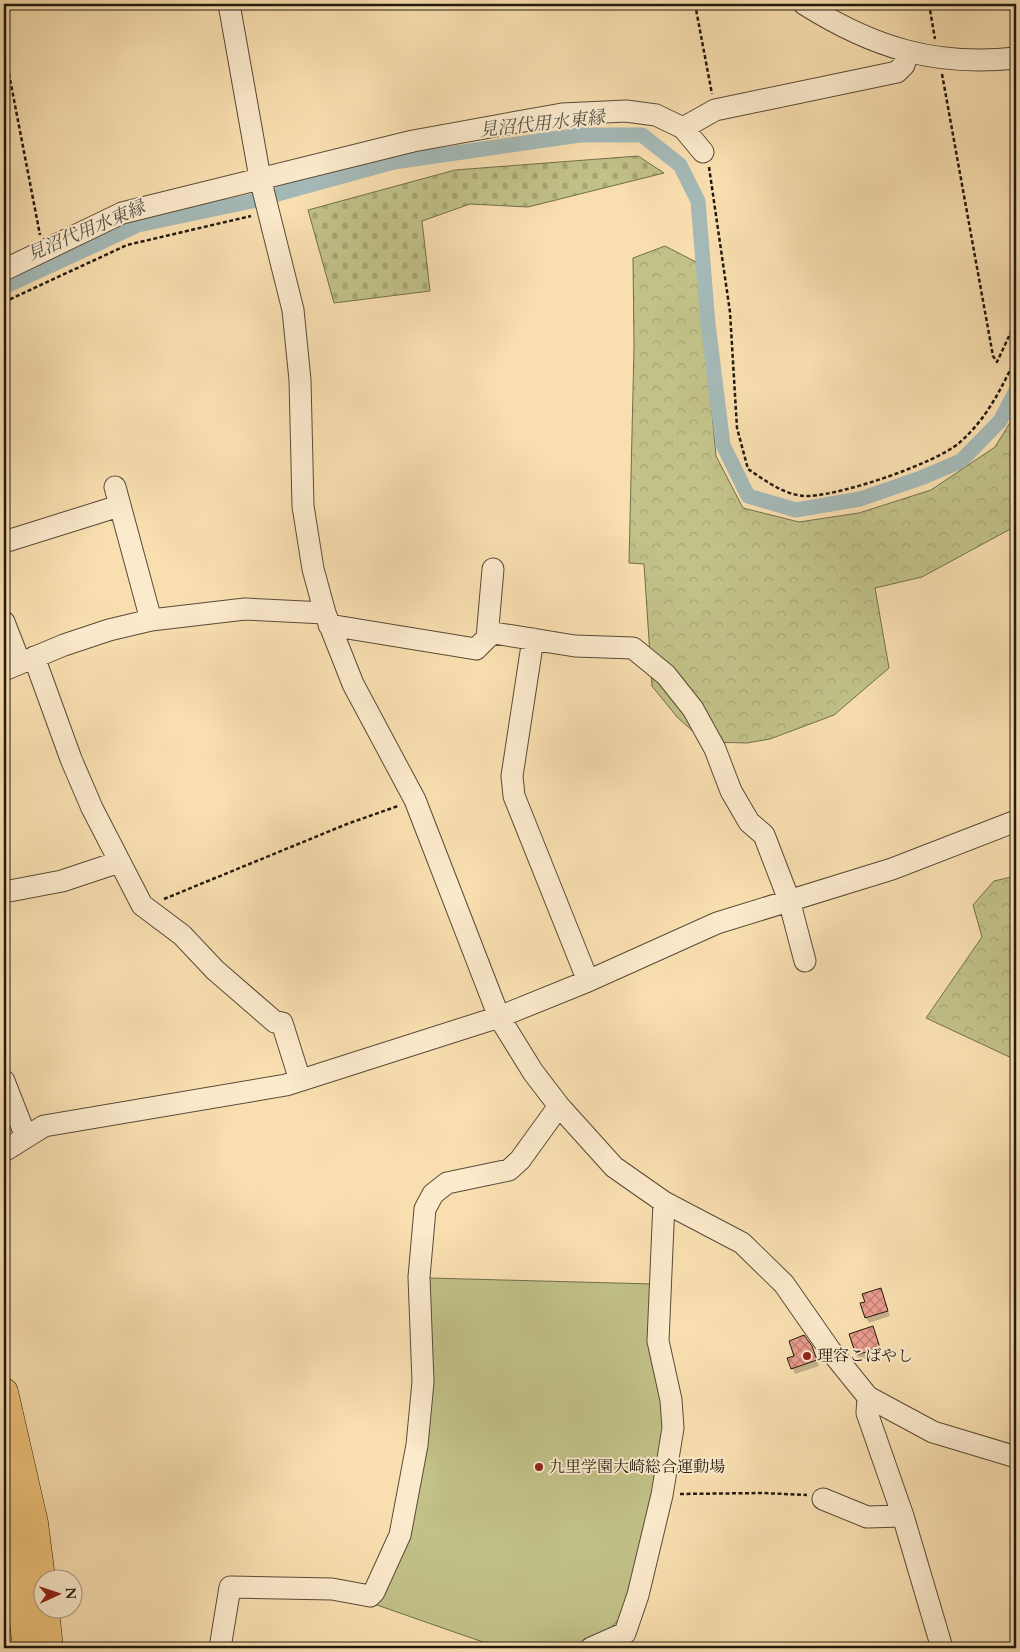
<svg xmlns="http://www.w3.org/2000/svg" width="1020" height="1652" viewBox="0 0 1020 1652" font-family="Cardo,'Noto Serif JP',serif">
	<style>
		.grass { fill: #c1c188; stroke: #726e4c }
		.forest { fill: url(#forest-crowns); stroke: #726e4c }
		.cemetery { fill: url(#cemetery-stones); stroke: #726e4c }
		.shadow { fill: #0003 }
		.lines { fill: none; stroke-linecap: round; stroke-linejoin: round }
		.canal { stroke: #a4b9b7; stroke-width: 15 }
		.building { fill: url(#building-cross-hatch); stroke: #221a0f }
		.minor-casing { stroke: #584b37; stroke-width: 23 }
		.highway-casing { stroke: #221a0f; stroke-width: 29 }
		.path { stroke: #221a0f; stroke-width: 2.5; stroke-dasharray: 4 2.5; stroke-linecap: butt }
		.minor { stroke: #fbeacc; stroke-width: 21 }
		.highway { stroke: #ecc078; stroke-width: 28 }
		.poi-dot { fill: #8f2418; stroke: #fbeacc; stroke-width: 2 }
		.labels { text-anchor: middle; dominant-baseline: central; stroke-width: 4; stroke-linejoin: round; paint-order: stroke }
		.poi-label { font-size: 16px; fill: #221a0f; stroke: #fbeacc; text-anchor: start }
		.water-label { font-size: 18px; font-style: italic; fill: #50524a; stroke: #fbeacc }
	</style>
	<defs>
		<pattern id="forest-crowns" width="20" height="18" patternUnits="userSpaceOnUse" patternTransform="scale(1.25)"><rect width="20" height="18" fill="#c1c188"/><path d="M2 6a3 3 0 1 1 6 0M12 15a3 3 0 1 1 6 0" fill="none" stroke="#a6a574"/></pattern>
		<pattern id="cemetery-stones" width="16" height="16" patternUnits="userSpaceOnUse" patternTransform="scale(1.25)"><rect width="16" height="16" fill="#c1c188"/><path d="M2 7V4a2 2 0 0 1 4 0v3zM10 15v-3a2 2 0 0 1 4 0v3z" fill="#a6a574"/></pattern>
		<pattern id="building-cross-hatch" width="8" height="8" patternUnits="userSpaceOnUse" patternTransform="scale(1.25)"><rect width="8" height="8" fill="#eb9d8e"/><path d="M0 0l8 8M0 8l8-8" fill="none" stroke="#be7f72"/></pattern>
	</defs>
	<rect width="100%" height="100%" fill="#f9dfb0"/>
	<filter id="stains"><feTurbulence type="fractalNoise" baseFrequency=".004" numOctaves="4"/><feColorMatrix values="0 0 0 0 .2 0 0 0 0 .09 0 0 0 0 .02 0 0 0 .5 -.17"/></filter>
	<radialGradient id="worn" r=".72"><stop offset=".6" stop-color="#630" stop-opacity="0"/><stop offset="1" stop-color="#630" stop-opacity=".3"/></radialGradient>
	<path class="grass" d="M428 1278 653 1284 666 1424 652 1509 624 1613 606 1634 573 1648H500L374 1604 409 1538Z"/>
	<path class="forest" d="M665 246 698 263 716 456 743 508 799 522 859 513 931 490 995 447 1016 413V526L922 577 875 588 889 668 834 715 770 739 747 743 705 742 677 717 652 686 644 564 629 563 634 347 633 258Z
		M1016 876V1060L926 1018 982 937 973 905 994 881Z"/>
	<path class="cemetery" d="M638 156 664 173 528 207 470 204 422 221 430 291 334 303 308 210 455 170Z"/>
	<path class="shadow" d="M4 1115 10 1130 4 1132Z
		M881 1290 890 1316 869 1323 866 1318Z
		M875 1333 882 1354 860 1360 857 1355Z
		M814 1353 819 1366 795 1374 788 1359Z"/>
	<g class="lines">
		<path class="canal" d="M4 287 138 225 252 201 394 162 580 135H642L680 165 698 201 708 324 723 445 748 496 796 510 860 499 921 478 961 461 1000 421 1016 391"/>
	</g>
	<path class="building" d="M881 1288 888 1311 865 1318 860 1303 865 1302 862 1294Z
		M873 1326 880 1348 856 1355 849 1334Z
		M804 1335 812 1346 817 1360 791 1369 787 1358 794 1356 789 1341Z"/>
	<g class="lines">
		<g class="minor-casing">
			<path id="minor" d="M229 4 260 178 293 310 300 380 303 506 313 569 325 613 353 684 415 800 499 1017 533 1072 559 1106 614 1167 664 1202 742 1243 784 1284 830 1350 868 1397 933 1432 1016 1457
				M804 4C872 47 935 67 1016 58
				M683 128 715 110 897 72 904 65 908 52
				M4 270 122 213 413 141 562 114 626 111 656 115 683 128 703 152
				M115 487 151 620
				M4 542 119 506
				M4 622 20 663
				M329 625 476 649 487 638 493 569
				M487 638 494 633 575 646 633 648 666 675 693 709 715 749 731 791 749 822 764 835 789 900 805 961
				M533 639 512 776 514 796 588 981
				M34 657 71 759 92 808 142 905 182 935 215 970 275 1022 282 1023 300 1080
				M4 670 64 645 109 630 151 620 245 609 325 613
				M4 892 62 881 119 862
				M4 1081 26 1137
				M4 1151 44 1126 286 1085 499 1017 588 981 717 923 892 869 1016 821
				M868 1397 867 1413 903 1516 942 1648
				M823 1499 867 1517 903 1516
				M220 1648 230 1587 332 1589 370 1596 374 1592 400 1535 417 1445 423 1382 419 1277 425 1209 433 1194 447 1183 509 1170 520 1160 559 1106
				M591 1648 625 1633 638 1595 662 1495 673 1428 671 1400 658 1341 664 1202"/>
		</g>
		<g class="highway-casing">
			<path id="highway" d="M4 1392 34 1523 42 1585
				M4 1486 12 1524 27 1648
				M45 1610 49 1648"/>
		</g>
		<path class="path" d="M695 4 712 94
			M929 4 935 39
			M4 48 40 235
			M942 74 993 356 997 362 1016 321
			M709 167 730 312 737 428 748 469C766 481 786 497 810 496 844 494 934 464 959 443 986 420 1001 389 1016 358
			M4 302 127 245 251 216
			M164 899 347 824 398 806
			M680 1494 762 1493 807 1495"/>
		<use href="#minor" class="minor"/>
		<use href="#highway" class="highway"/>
	</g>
	<g class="poi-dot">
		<circle cx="807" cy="1356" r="5"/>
		<circle cx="539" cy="1467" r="5"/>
	</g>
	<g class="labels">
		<g class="poi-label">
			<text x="817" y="1356">理容こばやし</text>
			<text x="549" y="1467">九里学園大崎総合運動場</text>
		</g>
		<g class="water-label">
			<text transform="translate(542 124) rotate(-6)">見沼代用水東縁</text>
			<text transform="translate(86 231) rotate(-23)">見沼代用水東縁</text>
		</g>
	</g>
	<rect width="1020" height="1652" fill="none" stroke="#f9dfb0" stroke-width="20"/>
	<rect x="5" y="5" width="1010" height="1642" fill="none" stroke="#221a0f" stroke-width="2.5"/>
	<rect x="10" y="10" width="1000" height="1632" fill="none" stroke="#221a0f"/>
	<g transform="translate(58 1594) rotate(87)"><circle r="24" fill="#fbeacc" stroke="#a49780"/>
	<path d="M0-4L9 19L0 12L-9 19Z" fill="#8f2418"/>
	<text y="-8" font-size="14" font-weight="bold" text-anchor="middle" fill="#221a0f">N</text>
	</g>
	<rect width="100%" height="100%" filter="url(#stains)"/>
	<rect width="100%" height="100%" fill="url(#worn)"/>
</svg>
